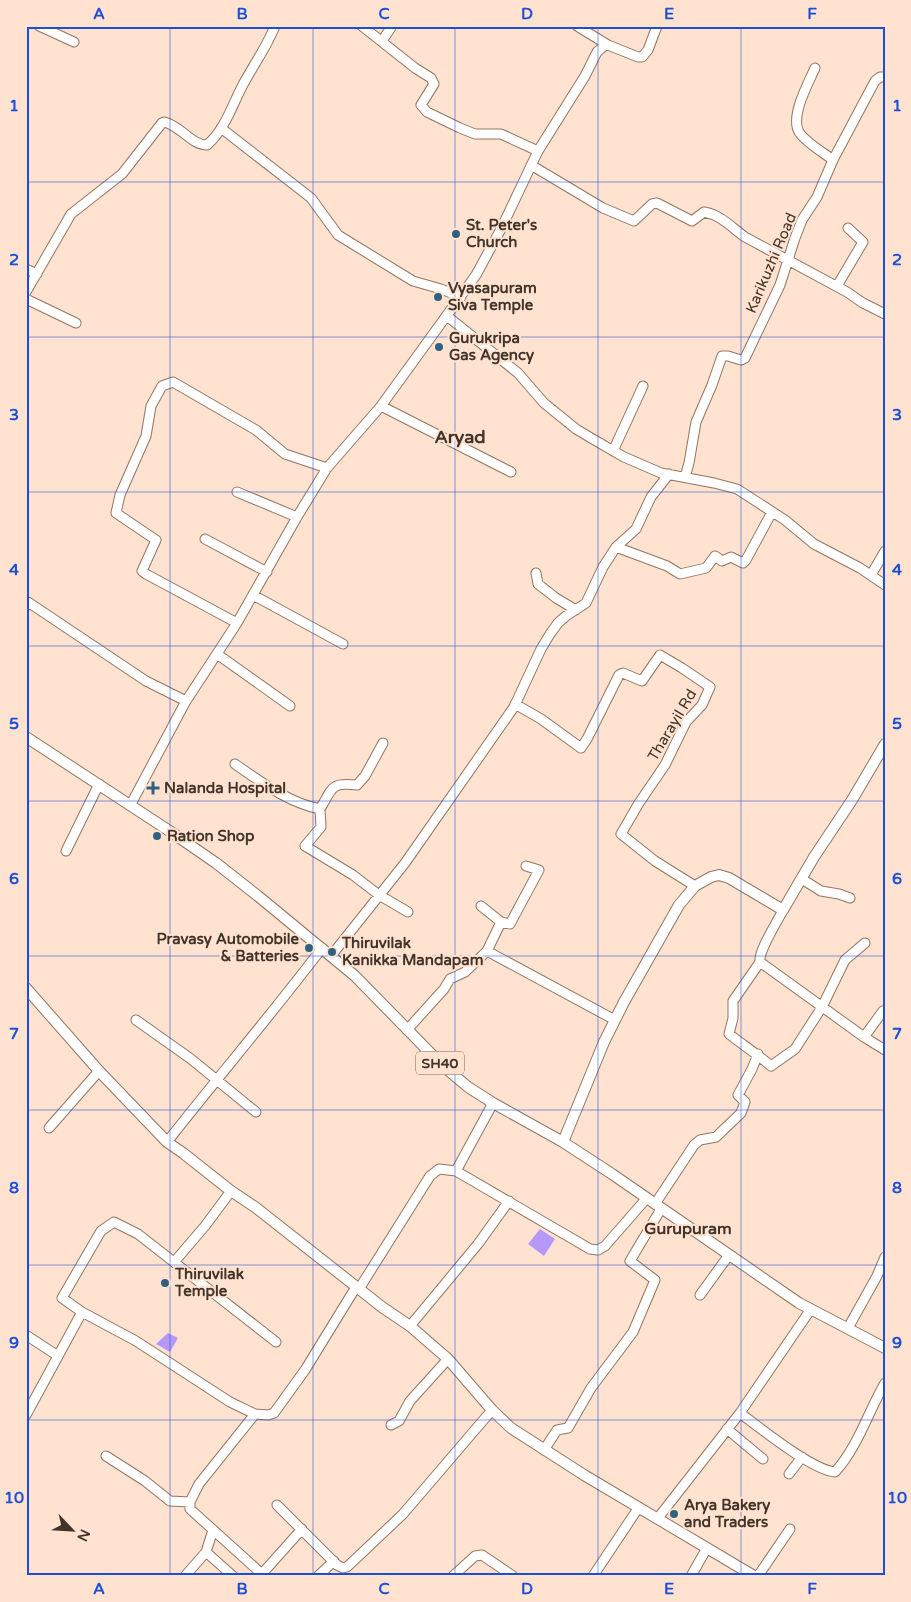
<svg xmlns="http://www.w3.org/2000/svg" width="911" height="1602" viewBox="0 0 911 1602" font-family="'Varela Round',sans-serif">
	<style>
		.water { fill: #b598fa }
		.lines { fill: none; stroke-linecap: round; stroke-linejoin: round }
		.minor-casing { stroke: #94755f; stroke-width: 11 }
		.major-casing { stroke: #94755f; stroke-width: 12 }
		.minor { stroke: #fff; stroke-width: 9 }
		.major { stroke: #fff; stroke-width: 10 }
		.grid { fill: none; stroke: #1d4ed8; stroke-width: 1; stroke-opacity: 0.55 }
		.poi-dot { fill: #306280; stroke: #ffe2cf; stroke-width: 2 }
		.labels { text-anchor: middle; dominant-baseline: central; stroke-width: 4; stroke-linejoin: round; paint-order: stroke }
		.shield { fill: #ffe2cf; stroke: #79685b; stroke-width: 1 }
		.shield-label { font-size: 14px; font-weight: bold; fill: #403329 }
		.poi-label { font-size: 15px; font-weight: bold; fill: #403329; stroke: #ffe2cf; text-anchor: start }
		.street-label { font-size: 15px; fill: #403329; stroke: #ffe2cf }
		.neighbourhood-label { font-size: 16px; font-weight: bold; fill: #403329; stroke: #ffe2cf }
		.quarter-label { font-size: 18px; font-weight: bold; fill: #403329; stroke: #ffe2cf }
		.neatline { fill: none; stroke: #1d4ed8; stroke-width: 2 }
		.grid-label { font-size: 16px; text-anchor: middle; font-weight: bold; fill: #1d4ed8 }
	</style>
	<rect width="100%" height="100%" fill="#ffe2cf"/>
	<path class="water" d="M540 1229 555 1239 544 1256 528 1244Z
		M168 1333 178 1338 170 1352 156 1344Z"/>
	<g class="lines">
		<g class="minor-casing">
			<path id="minor" d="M39 26 74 42
				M362 26 415 68 431 78 434 84 421 105 427 112 460 128 475 134H501L538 151
				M577 26 608 45
				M382 41 392 26
				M815 68C808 84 790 116 799 132 805 142 824 153 833 160
				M221 128 311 198 338 235 413 281 441 289 461 297
				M531 165 603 208 634 221 652 204 657 203 692 221 704 212C721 215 731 227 745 237L847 292 863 303 885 314
				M26 269 37 274
				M837 286 863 242 848 228
				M26 292 71 214 122 174 162 123 164 122C180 125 191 145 207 145 226 129 233 102 245 81 255 63 267 46 275 26
				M26 299 76 323
				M447 316 518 373 544 403 576 429 591 438 624 457 661 473 714 483 737 489 785 520 814 544 860 568 885 585
				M381 406 511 472
				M613 451 643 386
				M685 477 689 463 696 422 712 385 722 356H728L741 360 745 358 780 285 795 238 802 220 817 197 833 160 875 81 880 77H885
				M237 492 297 517
				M205 539 267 572
				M616 547 667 566 680 574 706 568 715 556 722 561 731 557 743 563 746 560 772 512
				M536 573 538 584 556 598 576 610
				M871 575 885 551
				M253 595 343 644
				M26 606 28 602 146 681 186 701
				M237 623 146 574 142 571 156 540 116 513 120 495 146 436 151 406 162 386 173 382 256 430 285 454 327 468
				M217 654 290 706
				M515 704 541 719 581 748 587 739 619 675 623 673 642 681 660 655 682 668 710 687 702 705 686 722 665 765 639 803 621 834 655 861 695 886
				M235 764C261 782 289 803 320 809L321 827 305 846 353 875 379 895 408 912
				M131 804 186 701 237 623 297 517 327 468 381 406 476 275 501 229 538 151 585 76 597 52 604 46 608 45 638 57H642L648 50 657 26
				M320 809C333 788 330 782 357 785L365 776 383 743
				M66 851 99 784
				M802 879 821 891 839 894 850 898
				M783 910C778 921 758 951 760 962L864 1037 885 1050
				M501 922 510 924 539 870 526 866
				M487 951 615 1020
				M331 956 405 863 514 707 541 649 550 634 558 623 566 616 586 603 603 567 616 547 636 529 651 497 669 474
				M760 962 733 1001V1018L729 1034C743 1045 757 1054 771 1066L795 1049 822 1007 845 960 865 943
				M136 1020 191 1059 256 1112
				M407 1030 444 989 450 979 465 972 487 951 501 922 481 906
				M864 1037 883 1011
				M49 1128 99 1071
				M167 1142C218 1077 272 1014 322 948
				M456 1171 493 1103
				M655 1204 694 1145 700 1140 716 1137 741 1113 745 1102 738 1095 752 1069 758 1054
				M175 1261 205 1226 231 1191
				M359 1289 430 1176 439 1169 456 1171 590 1249 598 1250 605 1246 646 1199
				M700 1295 729 1255
				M82 1312 136 1341 230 1402 255 1414
				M410 1326 478 1244 509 1201
				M848 1328 877 1276 885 1257
				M26 1335 58 1356
				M740 1413C760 1428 812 1470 835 1472 858 1447 868 1412 885 1383
				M26 1415 82 1312 62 1298 101 1231 114 1222 138 1234 276 1342
				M391 1425 399 1421 410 1401 448 1359
				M727 1429 763 1459
				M544 1450 557 1430 568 1428 591 1388 633 1332 655 1280 630 1261 661 1209
				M106 1456 145 1481 170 1501 190 1502
				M789 1474 802 1457
				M277 1505 337 1565 343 1568 347 1567 403 1514 492 1410
				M658 1518 740 1413 811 1309
				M206 1552 233 1576
				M262 1574 190 1509V1502L199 1484 255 1414 268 1415 274 1413 305 1370 356 1287
				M185 1576 206 1552 213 1530
				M260 1576 302 1529
				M318 1576 334 1561
				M453 1576 475 1556 482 1555 513 1576
				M593 1576 639 1507
				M691 1576 707 1548
				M758 1576 790 1529"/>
		</g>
		<g class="major-casing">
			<path id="major" d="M26 737 171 832 216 863 258 896 355 976 443 1066 468 1087 493 1103 563 1142 612 1174 799 1303 885 1348
				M26 988 99 1071 167 1142 183 1153 231 1191 255 1207 382 1307 410 1326 448 1359 492 1410 511 1428 584 1475 754 1576
				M563 1142 604 1042 624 1002 679 905 695 886 711 877 719 875 729 878 783 910 814 857 852 800 885 744"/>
		</g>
		<use href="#minor" class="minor"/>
		<use href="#major" class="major"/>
	</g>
	<path class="grid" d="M170 26V1576M313 26V1576M455 26V1576M598 26V1576M741 26V1576M26 182H885M26 337H885M26 492H885M26 646H885M26 801H885M26 956H885M26 1110H885M26 1265H885M26 1420H885"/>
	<g class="poi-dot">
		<circle cx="456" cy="234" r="5"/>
		<circle cx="438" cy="297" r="5"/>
		<circle cx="439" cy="347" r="5"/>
		<path d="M150.5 780.5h5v5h5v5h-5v5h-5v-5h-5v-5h5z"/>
		<circle cx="157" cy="836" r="5"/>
		<circle cx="309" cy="948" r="5"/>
		<circle cx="332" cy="952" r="5"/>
		<circle cx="165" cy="1283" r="5"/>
		<circle cx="674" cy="1514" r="5"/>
	</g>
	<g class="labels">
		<rect class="shield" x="416" y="1051.5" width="48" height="23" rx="4"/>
		<g class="shield-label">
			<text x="440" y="1063">SH40</text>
		</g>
		<g class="poi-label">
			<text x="466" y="225">St. Peter's<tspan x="466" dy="17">Church</tspan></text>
			<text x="448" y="288">Vyasapuram<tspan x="448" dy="17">Siva Temple</tspan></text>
			<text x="449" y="338">Gurukripa<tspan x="449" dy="17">Gas Agency</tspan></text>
			<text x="164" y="788">Nalanda Hospital</text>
			<text x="167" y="836">Ration Shop</text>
			<text x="299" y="939" text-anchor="end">Pravasy Automobile<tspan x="299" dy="17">&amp; Batteries</tspan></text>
			<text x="342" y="943">Thiruvilak<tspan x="342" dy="17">Kanikka Mandapam</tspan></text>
			<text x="175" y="1274">Thiruvilak<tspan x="175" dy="17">Temple</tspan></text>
			<text x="684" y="1505">Arya Bakery<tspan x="684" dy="17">and Traders</tspan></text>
		</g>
		<g class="street-label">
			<text transform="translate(771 263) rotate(-67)">Karikuzhi Road</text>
			<text transform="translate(672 725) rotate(-59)">Tharayil Rd</text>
		</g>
		<g class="neighbourhood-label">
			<text x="688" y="1229">Gurupuram</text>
		</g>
		<g class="quarter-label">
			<text x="460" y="437">Aryad</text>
		</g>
	</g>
	<rect width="911" height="1602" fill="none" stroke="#ffe2cf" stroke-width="55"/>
	<g transform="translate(72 1530) rotate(115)" stroke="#ffe2cf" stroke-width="4" paint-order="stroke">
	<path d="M0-4L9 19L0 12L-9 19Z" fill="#403329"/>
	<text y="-8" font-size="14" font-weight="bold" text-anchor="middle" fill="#403329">N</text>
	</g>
	<rect x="28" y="28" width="856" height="1546" class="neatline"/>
	<g class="grid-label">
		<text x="99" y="19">A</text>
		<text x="242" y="19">B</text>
		<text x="384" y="19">C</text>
		<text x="527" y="19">D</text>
		<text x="669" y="19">E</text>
		<text x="812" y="19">F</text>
		<text x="14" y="111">1</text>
		<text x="897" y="111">1</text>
		<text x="14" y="265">2</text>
		<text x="897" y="265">2</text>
		<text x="14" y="420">3</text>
		<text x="897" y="420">3</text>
		<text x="14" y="575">4</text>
		<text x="897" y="575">4</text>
		<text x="14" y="729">5</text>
		<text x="897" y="729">5</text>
		<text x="14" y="884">6</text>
		<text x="897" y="884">6</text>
		<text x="14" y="1039">7</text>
		<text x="897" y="1039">7</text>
		<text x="14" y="1193">8</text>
		<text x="897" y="1193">8</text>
		<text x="14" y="1348">9</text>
		<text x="897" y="1348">9</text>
		<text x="14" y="1503">10</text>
		<text x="897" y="1503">10</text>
		<text x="99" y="1594">A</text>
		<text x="242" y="1594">B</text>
		<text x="384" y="1594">C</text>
		<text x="527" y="1594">D</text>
		<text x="669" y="1594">E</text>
		<text x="812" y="1594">F</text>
	</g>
</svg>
